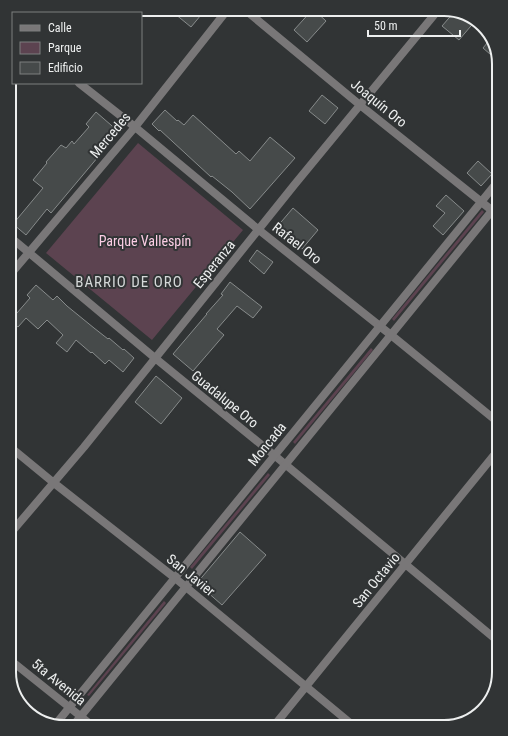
<svg xmlns="http://www.w3.org/2000/svg" width="508" height="736" viewBox="0 0 508 736" font-family="'Roboto Condensed',sans-serif">
	<style>
		.green { fill: #5c4350 }
		.building { fill: #464a4a; stroke: #878b8b }
		.lines { fill: none; stroke-linecap: round; stroke-linejoin: round }
		.minor { stroke: #797778; stroke-width: 8 }
		.tertiary { stroke: #797778; stroke-width: 8 }
		.labels { text-anchor: middle; dominant-baseline: central; stroke-width: 4; stroke-linejoin: round; paint-order: stroke }
		.street-label { font-size: 14px; fill: #edefef; stroke: #313435 }
		.park-label { font-size: 14px; fill: #fbcde4; stroke: #313435 }
		.neighbourhood-label { font-size: 15px; letter-spacing: 1px; fill: #d4d8d8; stroke: #313435 }
		.rim { fill: none; stroke: #edefef; stroke-width: 2 }
	</style>
	<rect width="100%" height="100%" fill="#313435"/>
	<path class="green" d="M138 143 243 230 152 340 46 253Z
		M482 210 484 212 394 321 392 319Z
		M371 348 373 350 295 444 293 442Z
		M268 473 270 475 192 569 190 567Z
		M164 601 166 603 89 696 87 695Z"/>
	<path class="building" d="M169 9H206L191 27Z
		M313 9 326 21 307 42 294 30Z
		M455 11 475 18 476 20 459 40 442 26Z
		M492 37 494 46 498 61 483 48Z
		M322 95 338 108 325 124 309 111Z
		M165 110 177 121 178 120 184 125 193 115 236 154 239 151 250 161 270 137 295 158 250 209 232 192 212 176 211 177 160 130 159 131 152 124Z
		M96 112 119 132 51 213 47 209 26 235 13 224 43 188 33 180 47 163 46 162 61 145 66 148 72 141 74 144 89 127 86 124Z
		M478 161 492 174 481 186 467 173Z
		M446 195 464 211 443 235 433 226 445 213 436 206Z
		M293 208 318 230 302 249 276 228Z
		M257 250 273 262 264 274 249 261Z
		M230 282 262 307 253 318 237 306 217 329 224 335 193 371 173 354 207 314H206L223 295 221 294Z
		M36 285 53 300 57 296 67 306 94 328 108 339 109 338 123 350 124 349 134 358 123 372 109 360 105 364 92 352 91 353 76 340 67 352 56 343 63 335 47 320 38 329 26 318 18 327 10 321 30 298 27 295Z
		M156 376 182 398 161 424 135 402Z
		M240 532 266 555 222 605 197 583Z"/>
	<g class="lines">
		<path class="minor" d="M244 9 360 105 499 216
			M79 83 135 127 259 230 391 335 499 423
			M9 236 155 358 274 455 499 642
			M9 276 135 127 228 9
			M9 446 54 483 175 578 355 727
			M9 535 84 447 295 184 439 9
			M9 659 94 727
			M273 727 499 449"/>
		<path class="tertiary" d="M55 725 499 180
			M72 727 499 202"/>
	</g>
	<g class="labels">
		<g class="street-label">
			<text transform="translate(379 103) rotate(39)">Joaquín Oro</text>
			<text transform="translate(110 135) rotate(-50)">Mercedes</text>
			<text transform="translate(297 243) rotate(38)">Rafael Oro</text>
			<text transform="translate(214 264) rotate(-51)">Esperanza</text>
			<text transform="translate(225 399) rotate(39)">Guadalupe Oro</text>
			<text transform="translate(267 444) rotate(-51)">Moncada</text>
			<text transform="translate(191 575) rotate(39)">San Javier</text>
			<text transform="translate(376 580) rotate(-51)">San Octavio</text>
			<text transform="translate(59 682) rotate(39)">5ta Avenida</text>
		</g>
		<g class="park-label">
			<text x="145" y="241">Parque Vallespín</text>
		</g>
		<g class="neighbourhood-label">
			<text x="129" y="282">BARRIO DE ORO</text>
		</g>
	</g>
	<path d="M0 0H508V736H0ZM64 16H444A48 48 0 0 1 492 64V672A48 48 0 0 1 444 720H64A48 48 0 0 1 16 672V64A48 48 0 0 1 64 16Z" fill="#313435" fill-rule="evenodd"/>
	<path class="rim" d="M64 16H444A48 48 0 0 1 492 64V672A48 48 0 0 1 444 720H64A48 48 0 0 1 16 672V64A48 48 0 0 1 64 16Z"/>
	<rect x="12" y="12" width="130" height="72" fill="#313435" stroke="#7c7f7f"/>
	<rect x="20" y="25" width="20" height="6" fill="#797778" stroke="#7c7f7f"/>
	<text x="48" y="32" font-size="12" fill="#edefef">Calle</text>
	<rect x="20" y="42" width="20" height="12" fill="#5c4350" stroke="#7c7f7f"/>
	<text x="48" y="52" font-size="12" fill="#edefef">Parque</text>
	<rect x="20" y="62" width="20" height="12" fill="#464a4a" stroke="#7c7f7f"/>
	<text x="48" y="72" font-size="12" fill="#edefef">Edificio</text>
	<path d="M368 30v6h92v-6" fill="none" stroke="#edefef" stroke-width="2"/>
	<text x="374" y="30" font-size="12" fill="#edefef" stroke="#313435" stroke-width="3" paint-order="stroke">50 m</text>
</svg>
